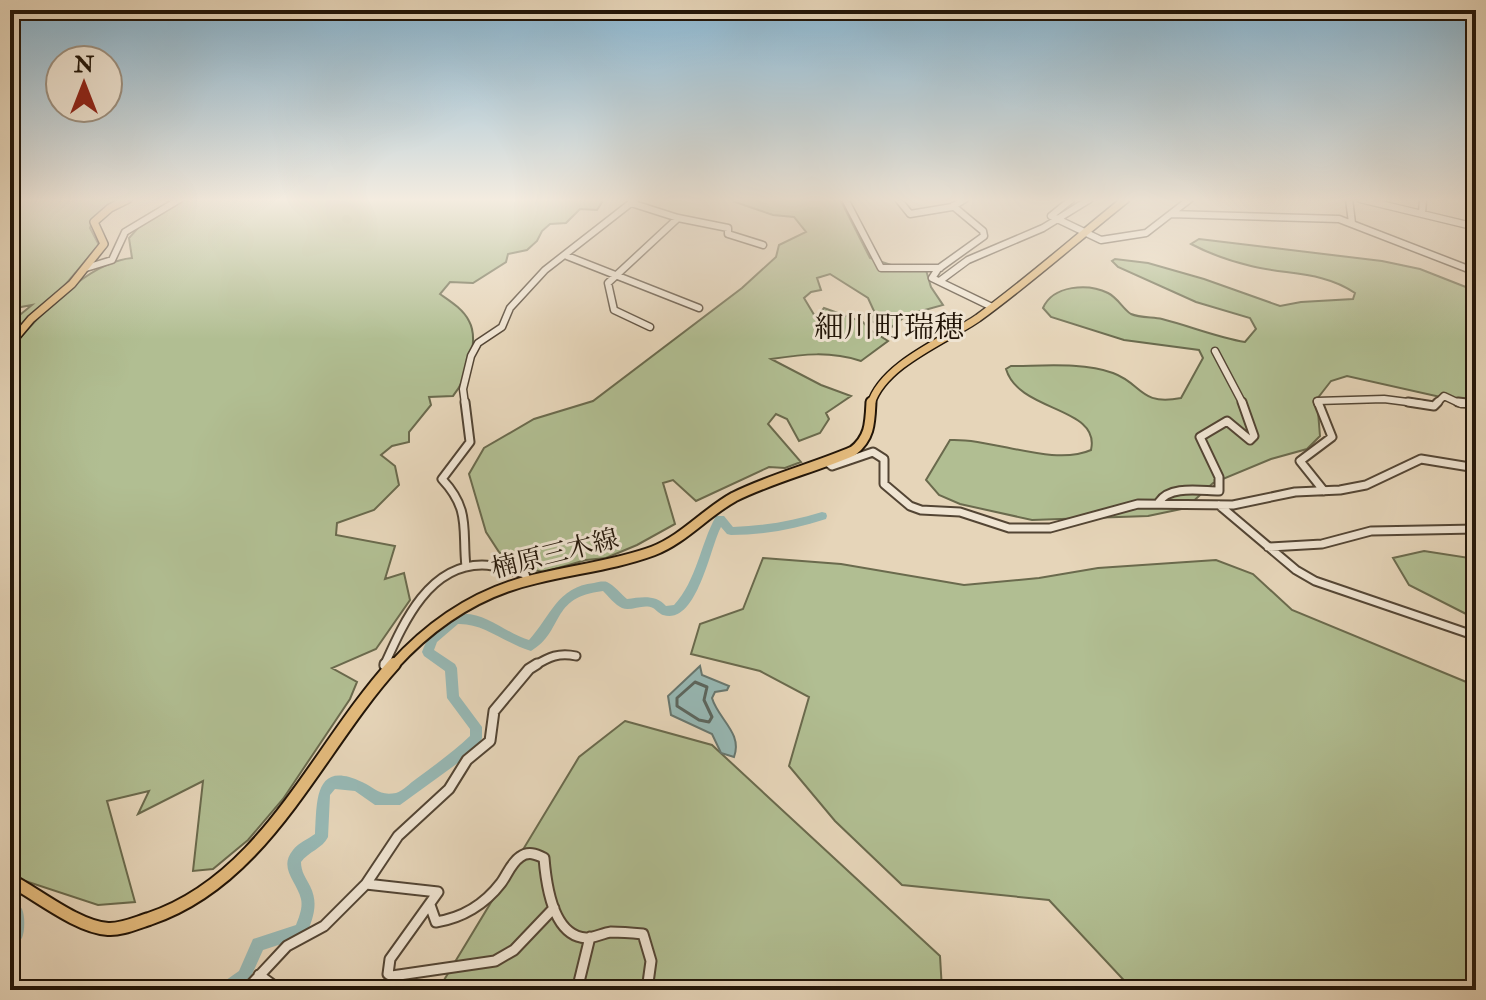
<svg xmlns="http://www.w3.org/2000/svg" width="1486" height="1000" viewBox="0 0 1486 1000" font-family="'IM FELL Double Pica','Noto Serif JP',serif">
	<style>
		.green { fill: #b1be92; stroke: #6a6a4d; stroke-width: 2 }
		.water { fill: #97b8b4; stroke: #68776f; stroke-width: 2 }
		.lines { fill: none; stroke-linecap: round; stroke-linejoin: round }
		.shore { stroke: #5c665e; stroke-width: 3 }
		.river { fill: #97b8b4; fill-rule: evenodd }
		.minor-far2-casing { stroke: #534534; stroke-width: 9 }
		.minor-far1-casing { stroke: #534534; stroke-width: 11 }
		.minor-casing { stroke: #534534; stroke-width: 13 }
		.major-far2-casing { stroke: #221508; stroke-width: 10 }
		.major-far1-casing { stroke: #221508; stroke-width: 13 }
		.major-casing { stroke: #221508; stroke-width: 16 }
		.minor-far2 { stroke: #efe4d2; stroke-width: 6 }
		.minor-far1 { stroke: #efe4d2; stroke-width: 7 }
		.minor { stroke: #efe4d2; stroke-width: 9 }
		.major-far2 { stroke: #e3ba7c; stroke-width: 7 }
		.major-far1 { stroke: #e3ba7c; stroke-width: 9 }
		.major { stroke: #e3ba7c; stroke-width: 12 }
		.labels { text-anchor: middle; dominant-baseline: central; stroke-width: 6; stroke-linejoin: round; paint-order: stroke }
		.street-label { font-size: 26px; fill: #221508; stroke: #efe4d2 }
		.quarter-label { font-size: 30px; fill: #221508; stroke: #efe4d2 }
	</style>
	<rect width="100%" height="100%" fill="#e6d5b9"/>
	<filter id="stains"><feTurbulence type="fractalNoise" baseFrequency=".0025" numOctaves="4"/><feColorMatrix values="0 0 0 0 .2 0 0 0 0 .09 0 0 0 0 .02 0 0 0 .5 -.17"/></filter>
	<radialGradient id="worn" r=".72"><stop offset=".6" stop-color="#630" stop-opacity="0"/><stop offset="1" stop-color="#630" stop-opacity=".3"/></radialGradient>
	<path class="green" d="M10 199H123L94 217 90 228 99 245 60 291 10 334V323L32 305 10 309Z
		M171 199H604L597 210 580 209 566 223 550 224 542 231 537 241 527 250 508 254 506 262 473 283 450 282 440 294C450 301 463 309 469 321 480 341 466 380 453 396L429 397 431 405 409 432V442L392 446 381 455 395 466 399 485 374 510 337 523 336 535 395 546 385 579 404 573 410 600 376 649 332 668 357 682 350 699 283 799 248 840 213 869 193 871 203 781 138 814 149 791 107 801 135 902 98 905 10 876V350C38 316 87 262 132 258L129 238 146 219 172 202 168 201Z
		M739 199H840L870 258 909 271 926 270 931 287 943 305 907 315 889 329 871 321 874 311 868 298 830 274 817 278 821 290 811 292 804 298 816 318 824 308 863 322 869 329 888 341 861 361C830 351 804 354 771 359L821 385 851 396 826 413 829 419 820 433 799 441 787 419 776 414 768 424 801 462 785 468 769 467 696 501 673 480 663 483 675 524 637 545 606 558 586 560 544 572 516 567 499 552 486 532 469 474 484 448 534 419 593 401 742 288 776 257 779 245 806 232 794 217 773 215 735 202Z
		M1199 239 1382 261 1420 269 1476 291V405L1347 376 1331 381 1317 399 1320 436 1307 449 1271 459 1213 483 1186 508 1148 516 1032 520 960 504 939 495 926 480 950 440C993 438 1053 467 1091 450 1101 406 1019 413 1006 369L1011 366C1042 366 1083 362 1113 373 1143 384 1139 406 1181 398L1203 358 1199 350 1124 340 1051 317 1043 308C1053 285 1088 283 1108 293 1118 298 1123 309 1131 314 1140 318 1153 317 1162 319 1190 326 1216 337 1245 342L1256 329 1250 318 1196 302 1118 267 1112 261 1115 259 1148 263 1204 279 1280 306 1301 302 1353 299 1355 293C1323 271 1287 275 1251 266 1230 261 1210 254 1191 244Z
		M1424 551 1476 559V619L1409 585 1393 558Z
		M763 558 841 564 964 585 1039 578 1098 568 1216 560 1253 574 1292 610 1476 686V990H1133L1049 900 902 885 835 821 789 766 809 697 760 671 691 654 700 624 743 609Z
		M625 721 712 745 940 956 942 990H438L579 757Z"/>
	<path class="water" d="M700 666 702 675 729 686 727 690 715 692 712 698C718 719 743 733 734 757L721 753 712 734 671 715 668 696Z"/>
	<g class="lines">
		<path class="shore" d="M695 682 707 687 704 700 712 717 709 722 699 720 677 706V698Z"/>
		<path class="river" d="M822 512 826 513 827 516 826 519C795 529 764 535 731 535L727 534 721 527C710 547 697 626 663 615 661 615 655 609 653 608 643 603 631 612 622 608 615 605 608 596 603 591 549 597 565 631 531 651 506 644 484 623 458 624L437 642 434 650 455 664 457 668 459 696 482 727V738L480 742 462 760 400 805H375L355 791 335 789 330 795 328 837C323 848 308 852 301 862 301 872 306 878 310 886 319 904 313 918 306 936L263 950 249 981 237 990H217L219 985 239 971 253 939 296 925C299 917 303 908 301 899 297 882 278 868 293 850 298 843 308 839 315 834 317 802 314 759 362 782 376 788 378 796 396 793 403 791 410 783 416 779 435 765 453 752 470 736V729L447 698 445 671 424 656 422 652C428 636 433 632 445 621 472 599 503 633 529 640 551 616 557 587 594 583 597 582 604 581 607 582 614 585 621 594 627 599 641 597 656 594 666 606L674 605C697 580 700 545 716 516H724L733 527C764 526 793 521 822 512Z
			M10 900C14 902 19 904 22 909 25 915 25 931 22 938 19 942 15 944 10 946Z"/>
		<g class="minor-far2-casing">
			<path id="minor-far2" d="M845 199 881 268H940
				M898 199 910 214 952 207 965 199
				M1072 199 1051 216 1101 240 1146 233 1190 199
				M1349 199 1352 223
				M1360 199 1476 227
				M631 203 678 218 728 228V234L763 245
				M953 206 983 231 984 236 938 269 932 278 992 307
				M1171 214 1339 219 1476 272
				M1422 214 1423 199
				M567 256 699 308
				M86 268 112 260 125 232 180 199
				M941 280 968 260 1043 228 1090 199
				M650 327 614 310 608 283 678 218
				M1215 351 1243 404
				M465 404 463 389 471 356 478 343 502 327 510 308 545 270 636 199
				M1318 404 1317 401 1384 399 1423 404
				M1436 404 1444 396 1461 404H1476"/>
		</g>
		<g class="minor-far1-casing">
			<path id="minor-far1" d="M465 402 470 442 442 479C471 510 462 529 466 567
				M1318 402 1332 437 1300 461 1324 491
				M1408 402 1434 406 1438 402
				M1458 402 1476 404
				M827 462 832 466 873 452 884 459V484L910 506 921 510 960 512 1009 528H1050L1138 504 1233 505 1295 492 1340 490 1366 485 1421 459 1476 468
				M1159 502C1170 485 1201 491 1219 491V477L1200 437 1227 421 1250 440 1254 436 1242 402
				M1219 505 1296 570 1315 581 1476 636
				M1268 547 1322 544 1371 531 1476 529
				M384 666C403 624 428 565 482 565 496 565 511 571 525 574L527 580
				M534 666C549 657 559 652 576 656"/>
		</g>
		<g class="minor-casing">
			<path id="minor" d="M385 664 389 670
				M366 884 438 892 390 959 388 974 392 976 495 961 514 950 554 908
				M430 905 436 922C462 918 485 904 501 883 507 875 511 863 520 857 528 851 536 854 544 858 546 883 552 936 586 938 594 938 603 933 611 932 621 932 633 933 643 934L651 961 647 990
				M259 975 277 988 317 990
				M246 990 287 946 324 926 366 884 398 836 449 789 467 760 490 741 494 711 529 669 537 664
				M574 990 579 982 590 937"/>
		</g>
		<g class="major-far2-casing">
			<path id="major-far2" d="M10 344 31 319 72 284 104 244 94 222 110 208 128 199
				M871 404C883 364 946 340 978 318 1029 281 1077 238 1126 199"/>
		</g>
		<g class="major-far1-casing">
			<path id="major-far1" d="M393 666C432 623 478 592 535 579 575 569 615 565 653 551 684 539 705 513 734 497 772 478 814 468 853 451 870 438 870 423 871 402"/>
		</g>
		<g class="major-casing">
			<path id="major" d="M10 880C37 894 77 927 108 929 121 930 136 923 149 919 266 880 316 750 394 664"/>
		</g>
		<use href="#minor-far2" class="minor-far2"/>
		<use href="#minor-far1" class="minor-far1"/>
		<use href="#minor" class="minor"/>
		<use href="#major-far2" class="major-far2"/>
		<use href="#major-far1" class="major-far1"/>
		<use href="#major" class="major"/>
	</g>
	<linearGradient id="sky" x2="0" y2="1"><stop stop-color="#87b6d3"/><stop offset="0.59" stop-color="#f4ece0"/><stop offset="1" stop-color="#f4ece0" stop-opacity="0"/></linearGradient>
	<rect width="1486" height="339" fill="url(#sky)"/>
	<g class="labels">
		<g class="street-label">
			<text transform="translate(555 554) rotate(-14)">楠原三木線</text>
		</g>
		<g class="quarter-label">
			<text x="889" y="327">細川町瑞穂</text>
		</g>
	</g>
	<rect width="1486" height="1000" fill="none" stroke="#e6d5b9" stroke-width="40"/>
	<rect x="12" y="12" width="1462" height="976" fill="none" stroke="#221508" stroke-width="4"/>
	<rect x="20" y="20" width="1446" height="960" fill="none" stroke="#221508" stroke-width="2"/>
	<g transform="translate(84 84)"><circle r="38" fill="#efe4d2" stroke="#9d9181" stroke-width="2"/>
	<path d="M0-6L14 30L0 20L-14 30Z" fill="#8f2418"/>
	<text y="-12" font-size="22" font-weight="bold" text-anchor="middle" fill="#221508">N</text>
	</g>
	<rect width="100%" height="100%" filter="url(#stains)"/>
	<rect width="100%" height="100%" fill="url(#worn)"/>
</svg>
